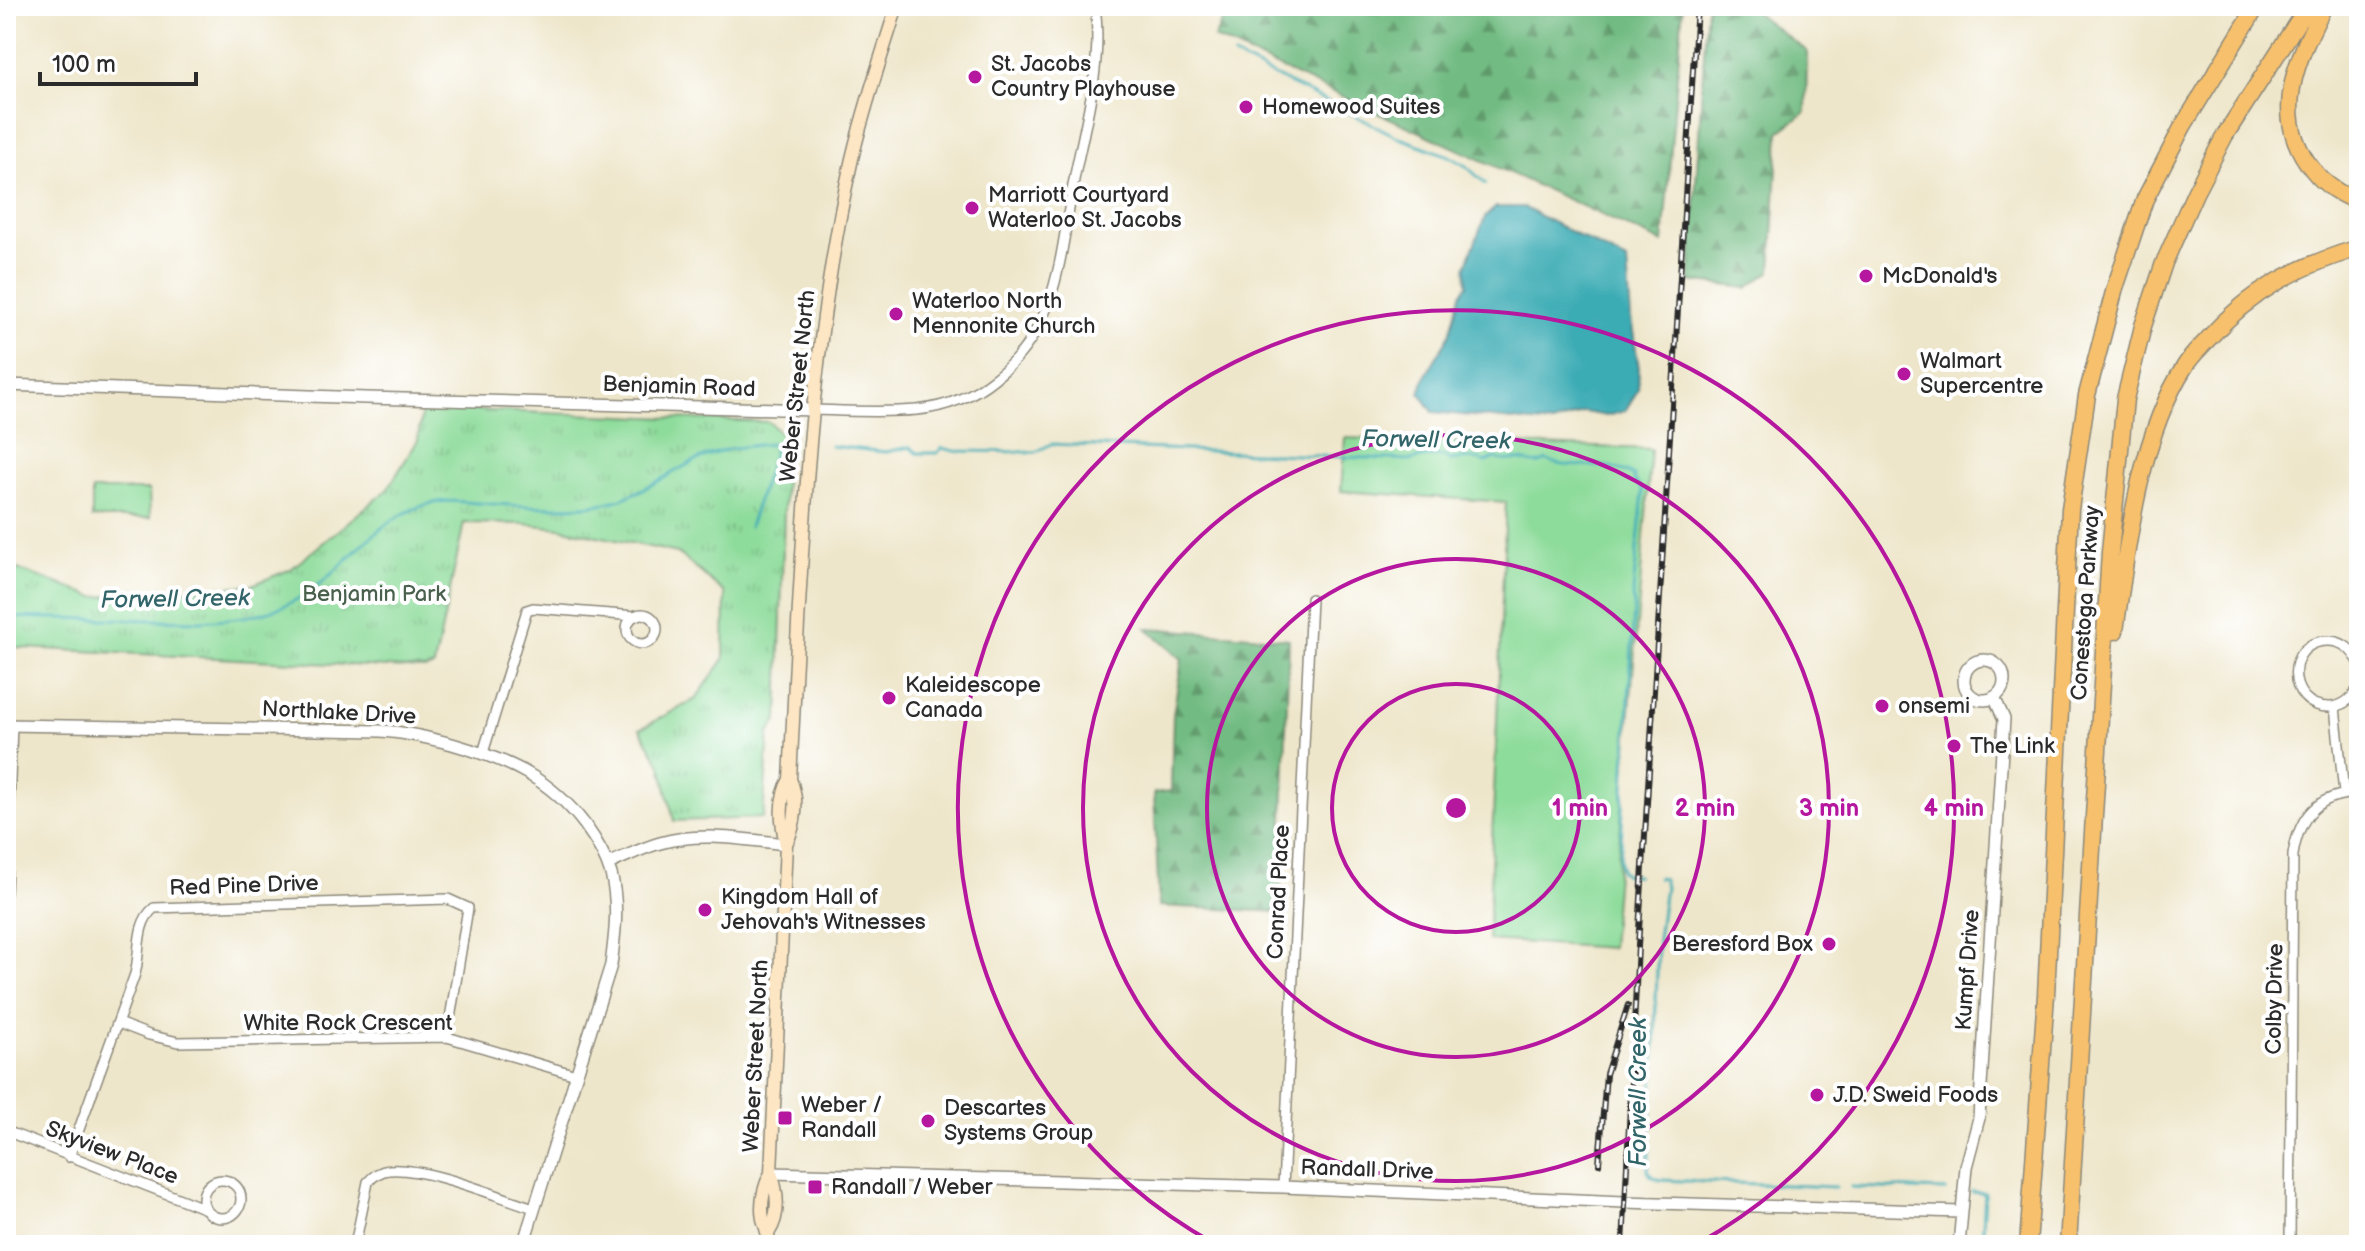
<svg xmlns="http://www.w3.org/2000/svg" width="2365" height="1251" viewBox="0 0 2365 1251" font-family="'Balsamiq Sans',sans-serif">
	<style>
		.green { fill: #8edc9b; stroke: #5c8463; stroke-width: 2 }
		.forest { fill: url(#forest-firs); stroke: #4e7457; stroke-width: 2 }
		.park { fill: url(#park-tufts); stroke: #5c8463; stroke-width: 2 }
		.water { fill: #3aabb4; stroke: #326b70; stroke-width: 2 }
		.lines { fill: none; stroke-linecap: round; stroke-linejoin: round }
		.stream { stroke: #3aabb4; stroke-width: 3 }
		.minor-casing { stroke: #8c887a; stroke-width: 12 }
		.tertiary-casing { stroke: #8c887a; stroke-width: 14 }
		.secondary-casing { stroke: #8c887a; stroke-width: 15 }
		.motorway-casing { stroke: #8c887a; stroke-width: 19 }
		.minor { stroke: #fff; stroke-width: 9 }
		.tertiary { stroke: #fff; stroke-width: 11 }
		.secondary { stroke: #fce6c4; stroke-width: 12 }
		.motorway { stroke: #f7c06c; stroke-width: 16 }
		.rail-casing { stroke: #2b2b2b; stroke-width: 6 }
		.rail { stroke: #fff; stroke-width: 3; stroke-dasharray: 9; stroke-linecap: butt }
		.ring { fill: none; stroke: #b5179e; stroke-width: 4 }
		.poi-dot { fill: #b5179e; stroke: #fff; stroke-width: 3 }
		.labels { text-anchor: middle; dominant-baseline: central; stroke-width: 8; stroke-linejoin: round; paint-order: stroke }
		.poi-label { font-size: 22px; fill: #2b2b2b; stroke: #fff; text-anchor: start }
		.street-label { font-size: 22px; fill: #2b2b2b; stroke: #fff }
		.park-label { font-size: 22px; fill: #49604d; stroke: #fff }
		.water-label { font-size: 24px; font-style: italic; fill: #326569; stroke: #fff }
		.centre { fill: #b5179e; stroke: #fff; stroke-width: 4 }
		.ring-label { font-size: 24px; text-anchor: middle; font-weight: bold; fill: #b5179e; stroke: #fff; stroke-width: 8; stroke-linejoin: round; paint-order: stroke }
	</style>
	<defs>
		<pattern id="forest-firs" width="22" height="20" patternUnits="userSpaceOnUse" patternTransform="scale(2)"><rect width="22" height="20" fill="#72bc83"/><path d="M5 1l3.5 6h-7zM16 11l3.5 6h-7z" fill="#5e996b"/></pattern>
		<pattern id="park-tufts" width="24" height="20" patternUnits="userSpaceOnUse" patternTransform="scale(2)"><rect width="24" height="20" fill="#8edc9b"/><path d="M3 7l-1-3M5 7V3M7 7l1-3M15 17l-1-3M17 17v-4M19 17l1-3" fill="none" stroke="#7bbd86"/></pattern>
	</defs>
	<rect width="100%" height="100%" fill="#fff"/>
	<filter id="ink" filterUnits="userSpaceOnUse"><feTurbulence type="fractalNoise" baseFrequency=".0125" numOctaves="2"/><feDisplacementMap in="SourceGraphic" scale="16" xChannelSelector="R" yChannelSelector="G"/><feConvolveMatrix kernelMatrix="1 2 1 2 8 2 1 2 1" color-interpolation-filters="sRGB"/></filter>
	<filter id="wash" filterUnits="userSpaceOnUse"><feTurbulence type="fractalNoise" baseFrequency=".006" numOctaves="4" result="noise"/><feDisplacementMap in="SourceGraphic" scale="32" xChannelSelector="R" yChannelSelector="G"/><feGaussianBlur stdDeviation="1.8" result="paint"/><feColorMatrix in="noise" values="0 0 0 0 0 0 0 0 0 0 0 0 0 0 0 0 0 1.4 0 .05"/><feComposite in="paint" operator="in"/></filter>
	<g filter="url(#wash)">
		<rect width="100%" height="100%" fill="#eee6ca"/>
		<path class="green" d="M1345 438 1651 449 1611 948 1488 940 1506 502 1341 491Z
			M92 490H149L150 518H92Z"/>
		<path class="forest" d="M1229 6H1683L1663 243 1214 38Z
			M1707 6H1746L1807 51 1806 112 1779 132 1771 271 1747 288 1690 281Z
			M1147 628 1289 639 1280 912 1159 906 1154 793 1171 791 1173 715 1182 659Z"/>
		<path class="park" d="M422 408 769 422 786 439 778 719 769 733 763 818 674 821 661 765 640 729 696 699 724 659 725 593 678 553 560 528 525 524 464 523 434 666 425 669 6 647V561L17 569 95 597 252 585 291 569 387 490 418 440Z"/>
		<path class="water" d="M1496 207H1523L1627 261 1631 319 1639 368 1638 390 1625 411 1607 416 1584 412 1553 424 1433 412 1420 393 1426 375 1450 334 1461 294 1467 285 1466 266 1485 217Z"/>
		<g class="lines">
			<path class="stream" d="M1234 56 1400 138 1449 156 1466 166 1486 184
				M831 446 886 452 910 447 917 453H937L942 448 955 451 1036 452 1051 444 1412 460C1424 457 1440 453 1450 460 1462 458 1475 457 1485 462L1495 458C1505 463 1511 458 1521 460 1531 462 1536 467 1546 460 1574 473 1602 457 1634 476V480L1642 490V502L1633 592 1634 608 1620 862 1621 871 1626 875H1637
				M749 527 777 444
				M6 617 201 621C237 619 270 616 301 597 353 566 379 507 447 501 494 503 575 514 618 500 642 492 661 479 683 467 715 449 748 444 783 444
				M1658 878 1663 879 1665 887 1658 939 1654 1064 1648 1171 1651 1176 1660 1180 1836 1187
				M1851 1187 1946 1190
				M1972 1192 1985 1193 1982 1245"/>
		</g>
	</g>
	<g filter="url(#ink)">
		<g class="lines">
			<g class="minor-casing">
				<path id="minor" d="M814 410C848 411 883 413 917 410 946 407 973 396 995 378 1059 330 1060 253 1074 180 1085 123 1103 64 1095 6
					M627 629a15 15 0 1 1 30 0a15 15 0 1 1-30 0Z
					M2359 662C2352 650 2344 642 2330 641 2284 638 2284 708 2330 707 2343 707 2354 697 2359 686
					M2335 707 2344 793
					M483 753 527 610 533 608 636 616
					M6 892 12 725
					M118 1023 149 1035 178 1042 447 1037 576 1075
					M6 1131 206 1209
					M69 1157 135 974C141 951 135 924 154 908L448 899 468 908 447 1037
					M203 1199a19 19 0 1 1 38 0a19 19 0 1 1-38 0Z
					M1283 1187 1311 599
					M355 1245 368 1182C374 1175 380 1171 389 1170 427 1167 496 1196 534 1208
					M2290 1245 2293 855C2299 816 2318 794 2359 793"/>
			</g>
			<g class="tertiary-casing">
				<path id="tertiary" d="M6 385 366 398 814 410
					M1964 680a20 20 0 1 1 40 0a20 20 0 1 1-40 0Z
					M6 725 380 731C405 732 429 738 452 744 508 760 550 778 585 825 596 840 606 857 611 874 619 904 615 935 611 965L523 1245
					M608 864C625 857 642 848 660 843 701 831 746 840 786 844
					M771 1173 1283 1187 1624 1202 1961 1212
					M1959 1245 1966 1167 1979 1118 2004 719 1994 697"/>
			</g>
			<g class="secondary-casing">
				<path id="secondary" d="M786 844C796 824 799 800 790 779 801 574 806 365 851 163 863 110 881 58 897 6
					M769 1232C780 1215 778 1192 771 1173L786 844C781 823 778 799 790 779
					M769 1245C769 1233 766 1230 763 1219 760 1204 764 1186 771 1173"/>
			</g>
			<g class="motorway-casing">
				<path id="motorway" d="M2324 6C2297 59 2269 117 2313 170 2324 184 2341 196 2359 201
					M2115 631C2127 547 2139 437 2185 366 2191 356 2201 347 2209 338 2252 290 2298 266 2359 248
					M2028 1245 2046 995 2070 509 2087 395 2115 288 2145 199 2183 126 2257 6
					M2068 1245 2110 552 2125 399 2143 326 2164 263 2195 193 2225 135 2308 6"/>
			</g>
			<use href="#minor" class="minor"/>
			<use href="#tertiary" class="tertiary"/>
			<use href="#secondary" class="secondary"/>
			<use href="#motorway" class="motorway"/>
			<g class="rail-casing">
				<path id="rail" d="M1599 1164 1606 1074 1628 1005
					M1623 1245 1638 946 1697 6"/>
			</g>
			<use href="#rail" class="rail"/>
		</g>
	</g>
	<g class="ring">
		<circle cx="1456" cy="808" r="124"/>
		<circle cx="1456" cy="808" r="249"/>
		<circle cx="1456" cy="808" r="373"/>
		<path d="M1215 1244A498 498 0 1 1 1697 1244"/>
	</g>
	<g class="poi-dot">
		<circle cx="975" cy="77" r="8"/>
		<circle cx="1246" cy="107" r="8"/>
		<circle cx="972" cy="208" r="8"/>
		<circle cx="1866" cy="276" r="8"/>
		<circle cx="896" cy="314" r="8"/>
		<circle cx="1904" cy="374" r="8"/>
		<circle cx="889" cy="698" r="8"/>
		<circle cx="1882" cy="706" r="8"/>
		<circle cx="1954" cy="746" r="8"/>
		<circle cx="705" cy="910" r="8"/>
		<circle cx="1829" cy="944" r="8"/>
		<circle cx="1817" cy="1095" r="8"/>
		<rect x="777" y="1110" width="16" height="16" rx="4"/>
		<circle cx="928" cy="1121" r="8"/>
		<rect x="807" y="1179" width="16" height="16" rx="4"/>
	</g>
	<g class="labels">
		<g class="poi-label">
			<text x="991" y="64">St. Jacobs<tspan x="991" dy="25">Country Playhouse</tspan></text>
			<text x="1262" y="107">Homewood Suites</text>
			<text x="988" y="195">Marriott Courtyard<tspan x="988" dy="25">Waterloo St. Jacobs</tspan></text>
			<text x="1882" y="276">McDonald's</text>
			<text x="912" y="301">Waterloo North<tspan x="912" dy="25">Mennonite Church</tspan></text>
			<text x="1920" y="361">Walmart<tspan x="1920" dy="25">Supercentre</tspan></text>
			<text x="905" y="685">Kaleidescope<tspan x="905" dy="25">Canada</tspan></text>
			<text x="1898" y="706">onsemi</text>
			<text x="1970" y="746">The Link</text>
			<text x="721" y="897">Kingdom Hall of<tspan x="721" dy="25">Jehovah's Witnesses</tspan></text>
			<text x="1813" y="944" text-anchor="end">Beresford Box</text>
			<text x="1833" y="1095">J.D. Sweid Foods</text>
			<text x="801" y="1105">Weber /<tspan x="801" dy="25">Randall</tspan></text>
			<text x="944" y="1108">Descartes<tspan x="944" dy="25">Systems Group</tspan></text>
			<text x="831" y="1187">Randall / Weber</text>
		</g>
		<g class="street-label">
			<text transform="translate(798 386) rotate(-84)">Weber Street North</text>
			<text transform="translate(679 387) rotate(2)">Benjamin Road</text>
			<text transform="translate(2086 603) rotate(-86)">Conestoga Parkway</text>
			<text transform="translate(339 713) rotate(3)">Northlake Drive</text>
			<text transform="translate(244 886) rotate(-2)">Red Pine Drive</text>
			<text transform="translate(1279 892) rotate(-87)">Conrad Place</text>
			<text transform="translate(1968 970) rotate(-86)">Kumpf Drive</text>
			<text transform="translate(2275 999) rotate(-89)">Colby Drive</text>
			<text x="348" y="1023">White Rock Crescent</text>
			<text transform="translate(756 1056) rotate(-87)">Weber Street North</text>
			<text transform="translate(112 1153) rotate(21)">Skyview Place</text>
			<text transform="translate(1367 1170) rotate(2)">Randall Drive</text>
		</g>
		<g class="park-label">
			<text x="374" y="594">Benjamin Park</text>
		</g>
		<g class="water-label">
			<text transform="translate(1436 440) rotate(1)">Forwell Creek</text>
			<text transform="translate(175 599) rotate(-1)">Forwell Creek</text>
			<text transform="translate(1638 1092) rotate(-90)">Forwell Creek</text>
		</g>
	</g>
	<circle cx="1456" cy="808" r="12" class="centre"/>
	<g class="ring-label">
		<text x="1580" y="816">1 min</text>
		<text x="1705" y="816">2 min</text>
		<text x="1829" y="816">3 min</text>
		<text x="1954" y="816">4 min</text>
	</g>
	<rect width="2365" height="1251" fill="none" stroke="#fff" stroke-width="32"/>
	<path d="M40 72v12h156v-12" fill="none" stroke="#2b2b2b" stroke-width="4"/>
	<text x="52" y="72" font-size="24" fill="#2b2b2b" stroke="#ffffff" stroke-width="6" paint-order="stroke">100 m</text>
</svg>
